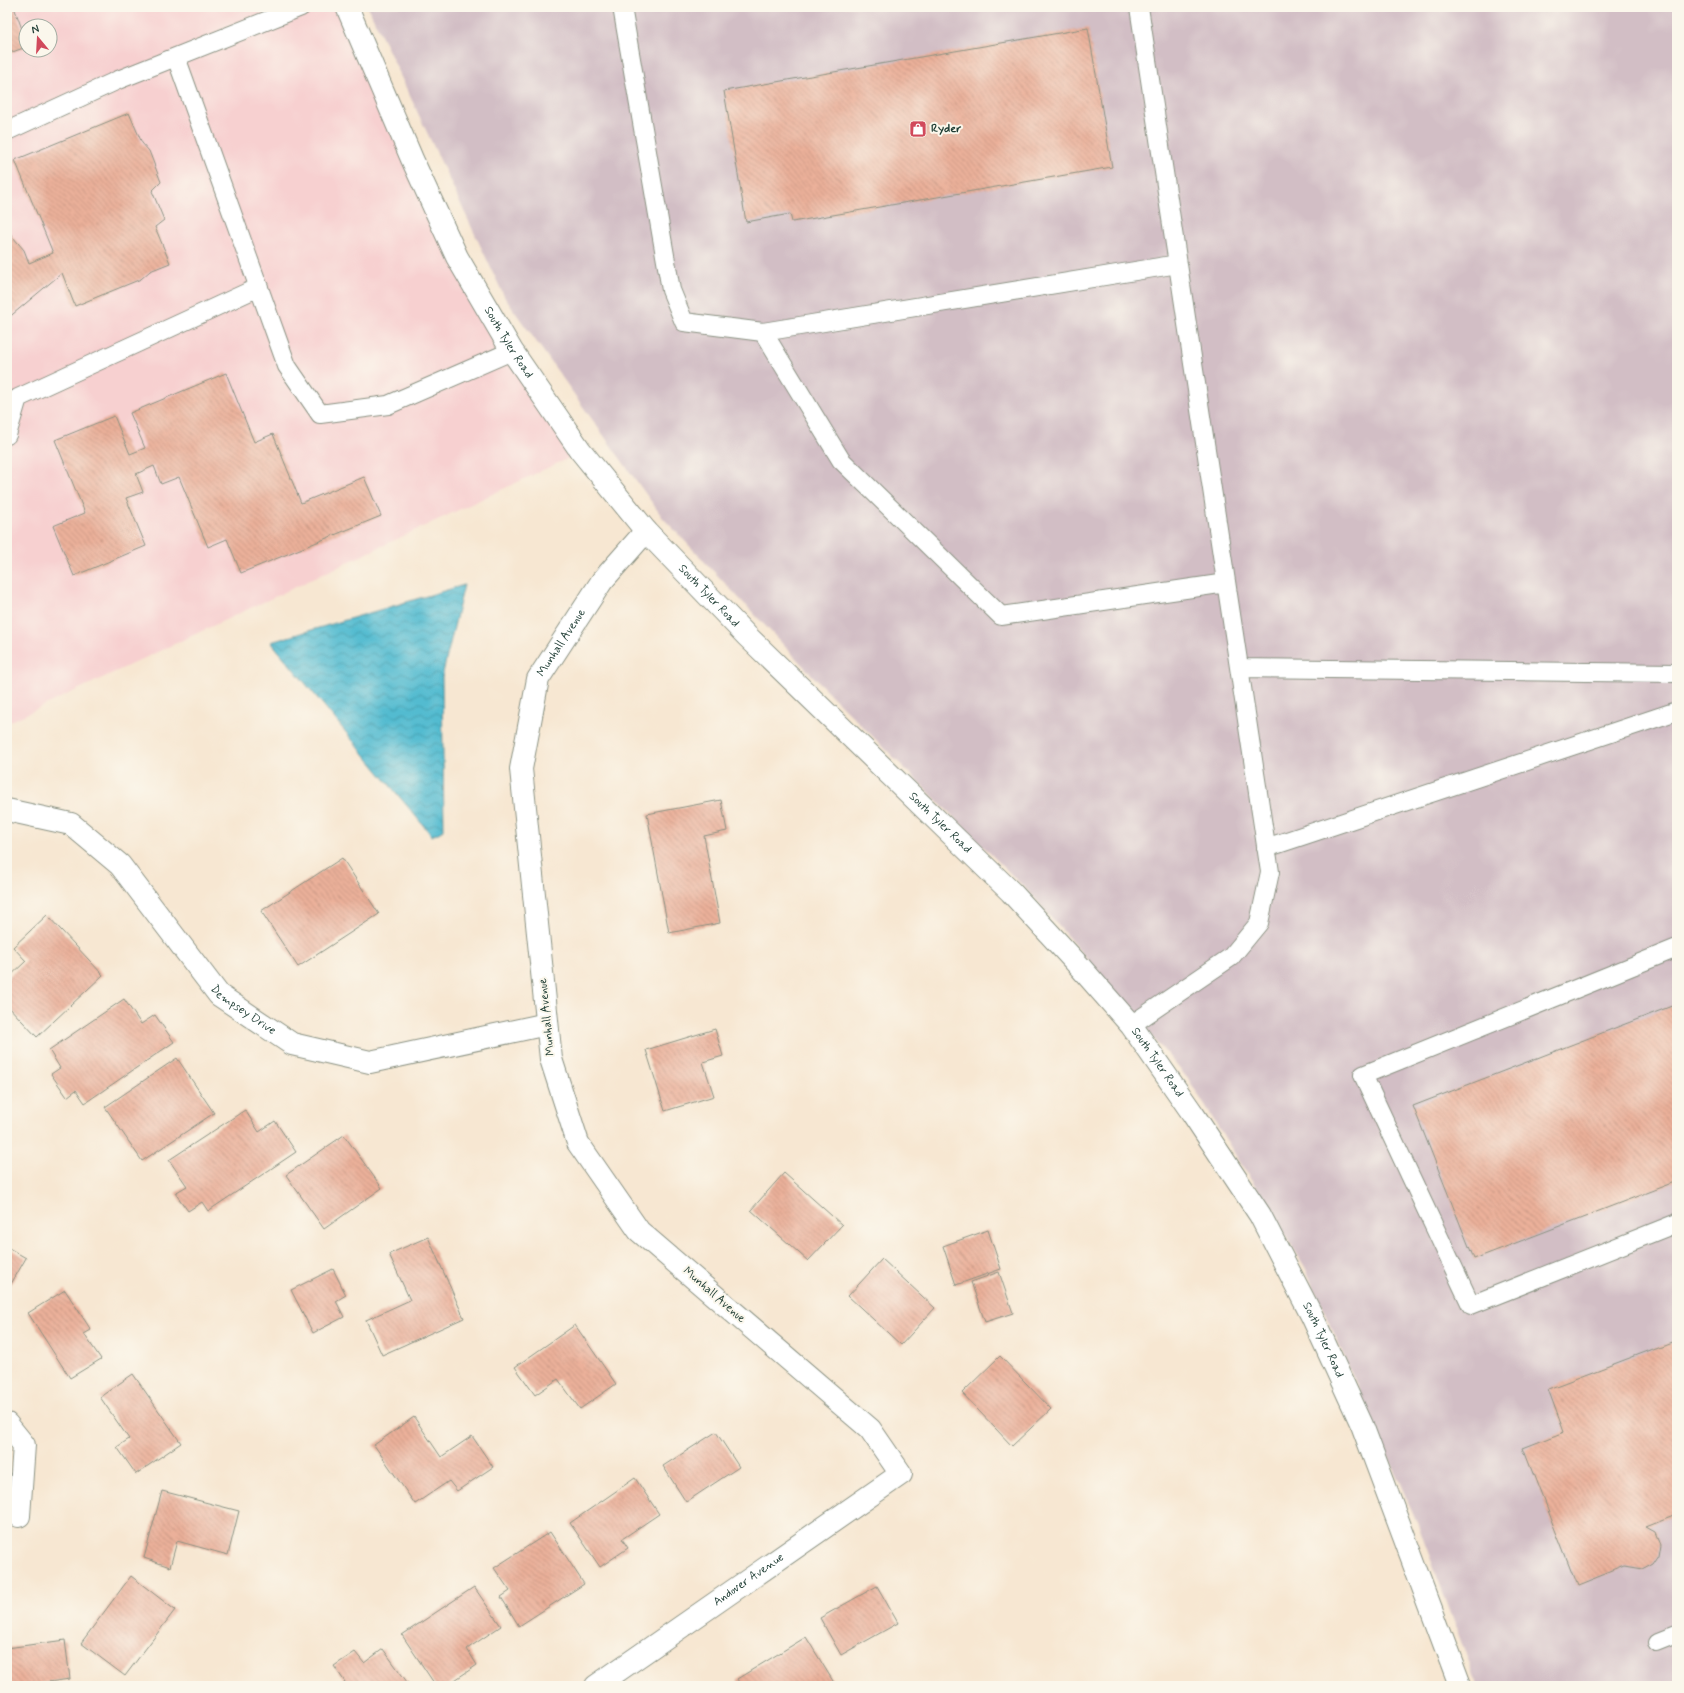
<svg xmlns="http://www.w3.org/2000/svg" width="1684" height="1693" viewBox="0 0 1684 1693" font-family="Mynerve,sans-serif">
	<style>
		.built { fill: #f7d0d0; fill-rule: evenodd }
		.industrial { fill: #d2bec5 }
		.water { fill: url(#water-waves); stroke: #387c82 }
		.building { fill: url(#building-back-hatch) }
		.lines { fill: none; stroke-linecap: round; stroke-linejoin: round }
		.service-casing { stroke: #8b9283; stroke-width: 20 }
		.minor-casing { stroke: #8b9283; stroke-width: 24 }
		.tertiary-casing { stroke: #8b9283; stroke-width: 24 }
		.service { stroke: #fff; stroke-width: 18 }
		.minor { stroke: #fff; stroke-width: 22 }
		.tertiary { stroke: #fff; stroke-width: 22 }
		.labels { text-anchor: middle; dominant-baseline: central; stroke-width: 4; stroke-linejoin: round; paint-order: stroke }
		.poi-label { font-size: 12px; font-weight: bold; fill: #1f3d34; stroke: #fbf7ec; text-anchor: start }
		.street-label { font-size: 12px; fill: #1f3d34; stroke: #fbf7ec }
	</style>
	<defs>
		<pattern id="water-waves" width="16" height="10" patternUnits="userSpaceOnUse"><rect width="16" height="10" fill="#52bbd0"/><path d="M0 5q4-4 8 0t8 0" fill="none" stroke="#4399aa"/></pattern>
		<pattern id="building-back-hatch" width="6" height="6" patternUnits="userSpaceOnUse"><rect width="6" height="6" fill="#ebb09a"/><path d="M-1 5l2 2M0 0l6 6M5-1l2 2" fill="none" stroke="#be907e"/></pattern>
	</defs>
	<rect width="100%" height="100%" fill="#fbf7ec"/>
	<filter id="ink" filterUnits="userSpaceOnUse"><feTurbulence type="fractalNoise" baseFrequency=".025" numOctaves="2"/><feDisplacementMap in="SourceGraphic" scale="8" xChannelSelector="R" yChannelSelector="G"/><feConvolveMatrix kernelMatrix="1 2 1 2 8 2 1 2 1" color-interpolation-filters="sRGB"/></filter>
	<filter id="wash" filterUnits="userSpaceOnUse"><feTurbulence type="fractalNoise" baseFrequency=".012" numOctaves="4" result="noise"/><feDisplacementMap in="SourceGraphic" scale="16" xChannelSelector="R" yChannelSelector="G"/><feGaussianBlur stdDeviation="0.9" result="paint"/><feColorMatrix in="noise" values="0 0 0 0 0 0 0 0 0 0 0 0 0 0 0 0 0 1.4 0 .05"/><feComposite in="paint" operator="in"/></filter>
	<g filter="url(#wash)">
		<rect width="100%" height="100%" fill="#f7e7d2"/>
		<path class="built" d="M7 7H336L433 227 575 455 7 723ZM26 26H50V50H26Z"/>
		<path class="industrial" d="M368 7H1677V1686H1478L1416 1520 1305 1267 1189 1080 1034 897 831 695 663 518 505 298Z"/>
		<path class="water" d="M464 585 442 677 444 830 432 836 271 642Z"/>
		<g id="blocks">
			<path class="building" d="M7 7H14L26 40V47L7 54Z
				M1088 28 1112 167 792 222 790 214 746 222 724 91Z
				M129 113 142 143 149 151 161 182 152 191 164 220 155 227 170 263 150 271 141 279 75 306 62 273 7 319V230L24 250 29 263 53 253 15 160Z
				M226 373 254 442 273 434 301 503 364 477 381 516 241 573 227 539 208 547 179 477 161 484 154 466 136 474 143 492 126 498 146 546 74 576 53 526 85 513 55 440 114 416 130 454 145 448 130 413Z
				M721 800 727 831 704 836 720 923 669 933 647 814Z
				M342 858 379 914 298 967 261 911Z
				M47 915 103 975 37 1037 7 1005V979L26 961 13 947Z
				M124 999 141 1024 155 1015 174 1042 85 1103 76 1090 67 1097 51 1074 60 1068 49 1050Z
				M1677 1004V1181L1474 1259 1413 1106Z
				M715 1029 723 1056 703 1062 714 1096 665 1111 646 1050Z
				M177 1058 214 1113 142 1161 105 1107Z
				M245 1110 259 1132 275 1121 296 1152 208 1211 202 1202 188 1211 175 1193 187 1186 169 1160Z
				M344 1135 382 1188 324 1229 286 1175Z
				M784 1173 842 1225 808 1261 751 1210Z
				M988 1230 1001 1269 956 1285 943 1246Z
				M428 1237 464 1318 382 1355 366 1320 410 1300 389 1254Z
				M7 1247 26 1258 7 1291Z
				M882 1259 935 1308 901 1345 848 1296Z
				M333 1269 346 1295 336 1301 344 1317 313 1333 291 1290Z
				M999 1272 1013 1313 985 1322 971 1282Z
				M65 1290 91 1330 84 1334 101 1359 70 1378 28 1313Z
				M575 1325 616 1384 580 1409 558 1379 535 1395 515 1367Z
				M1677 1340V1514L1647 1526 1656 1531 1661 1543 1659 1555 1653 1564 1642 1570 1624 1567 1577 1586 1523 1448 1564 1432 1548 1389Z
				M1000 1356 1051 1409 1012 1446 962 1393Z
				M133 1374 181 1443 136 1474 117 1447 129 1439 100 1397Z
				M414 1417 441 1457 472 1436 493 1467 457 1491 449 1481 415 1504 374 1445Z
				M716 1432 739 1467 686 1502 663 1466Z
				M635 1478 659 1514 622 1539 628 1548 600 1567 570 1523Z
				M162 1491 239 1511 228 1555 177 1541 170 1567 144 1558Z
				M550 1532 584 1584 519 1626 501 1597 510 1591 494 1568Z
				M131 1576 175 1610 125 1676 81 1643Z
				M877 1586 898 1623 841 1655 820 1618Z
				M474 1587 501 1626 467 1649 477 1665 446 1686H436L402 1635Z
				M806 1637 836 1686H741L737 1679Z
				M65 1640 70 1679 41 1683V1686H7V1648Z
				M383 1649 410 1686H339L345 1682 334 1666 355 1652 364 1663Z"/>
		</g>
	</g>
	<g filter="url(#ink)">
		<use href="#blocks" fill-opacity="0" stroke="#8b9283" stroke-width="1"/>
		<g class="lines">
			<g class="service-casing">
				<path id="service" d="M622 7 671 290 684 322 763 332 841 460 1001 616 1226 583
					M176 57 287 366 320 414 388 405 512 351
					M7 131 118 80 301 7
					M763 332 1178 264
					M7 435 18 398 259 287
					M1239 668 1677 673
					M1266 848 1677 711
					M1677 948 1363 1075 1471 1305 1677 1223
					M1131 1025 1231 957 1259 923 1270 872 1139 7
					M1657 1643 1677 1635"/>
			</g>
			<g class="minor-casing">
				<g id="minor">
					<path id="s1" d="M7 810 71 824 120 865 219 995 292 1044 370 1062 547 1024"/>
					<path d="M7 1424 24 1445 19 1516"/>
					<path id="s2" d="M596 1686 901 1474 870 1429 639 1231 578 1143 551 1059 521 769 538 679 602 581 646 531"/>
				</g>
			</g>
			<g class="tertiary-casing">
				<g id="tertiary">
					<path id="s3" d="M347 7 412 159 457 257 512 351 580 450 646 531 747 636 1011 892 1081 968 1131 1025 1193 1114 1260 1215 1312 1316 1362 1425 1460 1686"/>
				</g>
			</g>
			<use href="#service" class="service"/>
			<use href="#minor" class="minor"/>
			<use href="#tertiary" class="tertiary"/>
		</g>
	</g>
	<defs>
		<g id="shop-square" transform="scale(0.9)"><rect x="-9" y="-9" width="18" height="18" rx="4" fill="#d1495b" stroke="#fbf7ec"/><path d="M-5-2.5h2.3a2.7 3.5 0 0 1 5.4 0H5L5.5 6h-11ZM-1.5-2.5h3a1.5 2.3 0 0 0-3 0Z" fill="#fff"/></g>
	</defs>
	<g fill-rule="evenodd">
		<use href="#shop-square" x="918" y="129"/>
	</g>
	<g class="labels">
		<g class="poi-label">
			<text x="931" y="129">Ryder</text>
		</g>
		<g class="street-label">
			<text stroke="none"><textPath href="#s3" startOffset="373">South Tyler Road</textPath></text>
			<text stroke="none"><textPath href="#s3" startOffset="697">South Tyler Road</textPath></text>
			<text stroke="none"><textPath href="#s2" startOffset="1352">Munhall Avenue</textPath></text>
			<text stroke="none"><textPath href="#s3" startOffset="1021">South Tyler Road</textPath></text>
			<text stroke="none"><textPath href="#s1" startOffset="321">Dempsey Drive</textPath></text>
			<text transform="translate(547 1017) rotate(-96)">Munhall Avenue</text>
			<text stroke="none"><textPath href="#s3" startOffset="1345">South Tyler Road</textPath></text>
			<text transform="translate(714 1295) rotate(41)">Munhall Avenue</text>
			<text stroke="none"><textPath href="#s3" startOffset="1669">South Tyler Road</textPath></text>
			<text stroke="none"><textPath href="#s2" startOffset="186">Andover Avenue</textPath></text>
		</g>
	</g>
	<rect width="1684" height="1693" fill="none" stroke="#fbf7ec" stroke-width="24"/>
	<g transform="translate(38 38) rotate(342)"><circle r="19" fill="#fbf7ec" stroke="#a3ada2"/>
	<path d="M0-3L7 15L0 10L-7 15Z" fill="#d1495b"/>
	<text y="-6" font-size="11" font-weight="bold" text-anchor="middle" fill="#1f3d34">N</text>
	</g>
</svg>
